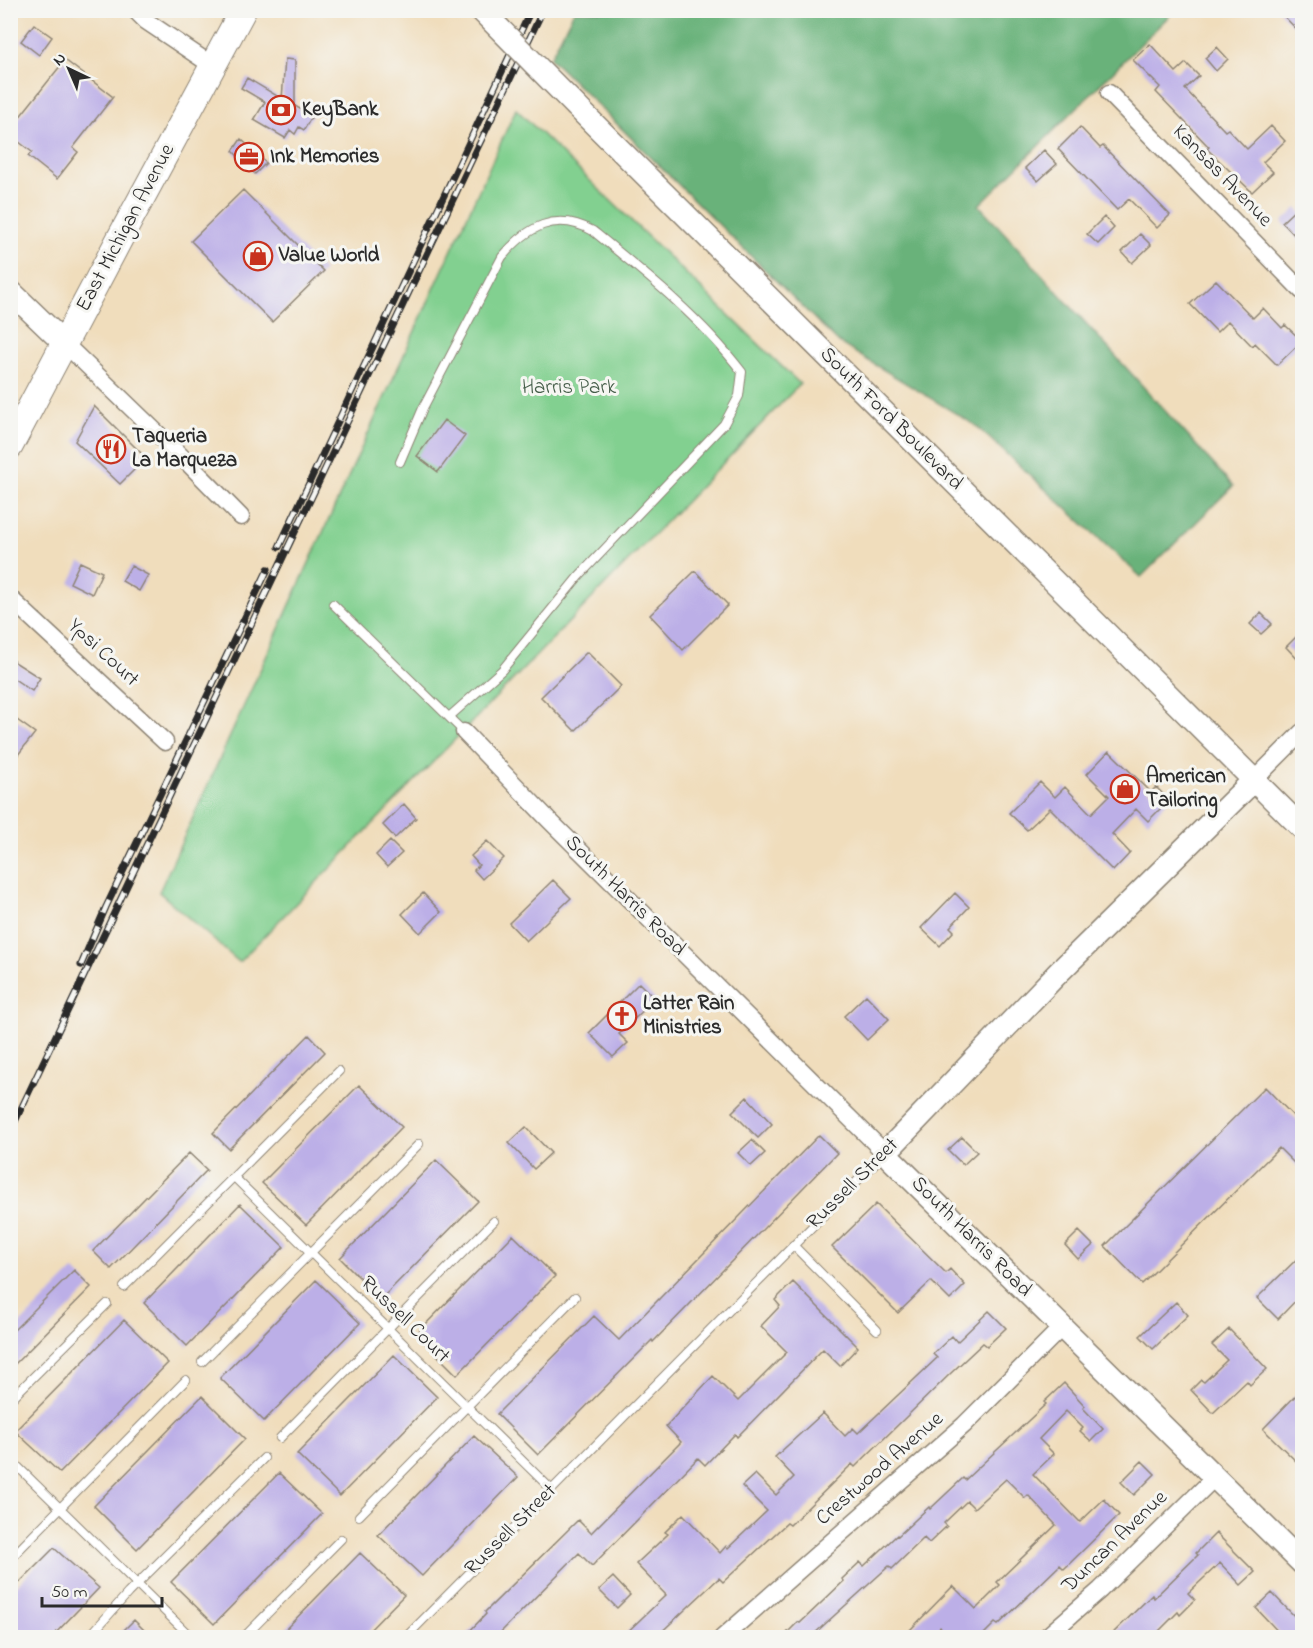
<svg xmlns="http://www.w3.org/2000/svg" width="1313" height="1648" viewBox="0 0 1313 1648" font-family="'Indie Flower',sans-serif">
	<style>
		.green { fill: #82d090; stroke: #567e5e; stroke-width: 1.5 }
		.forest { fill: #69b27a; stroke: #4a6e52; stroke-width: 1.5 }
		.building { fill: #bcafe7 }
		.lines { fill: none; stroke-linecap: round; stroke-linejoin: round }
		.lane-casing { stroke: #8e8474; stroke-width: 10 }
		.street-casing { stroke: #8e8474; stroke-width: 19 }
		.secondary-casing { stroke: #8e8474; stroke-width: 25 }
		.primary-casing { stroke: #8e8474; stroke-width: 28 }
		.path { stroke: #8e8474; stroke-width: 3; stroke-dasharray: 4.5 4.5; stroke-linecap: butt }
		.lane { stroke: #fff; stroke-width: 8 }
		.street { stroke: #fff; stroke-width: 16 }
		.secondary { stroke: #fff; stroke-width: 22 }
		.primary { stroke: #fff; stroke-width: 26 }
		.rail-casing { stroke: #2b2b2b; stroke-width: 7 }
		.rail { stroke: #f6f6f2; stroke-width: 4.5; stroke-dasharray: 14; stroke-linecap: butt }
		.secondary-bridge-casing { stroke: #8e8474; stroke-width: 25; stroke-linecap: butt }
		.secondary-bridge { stroke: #fff; stroke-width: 22 }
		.labels { text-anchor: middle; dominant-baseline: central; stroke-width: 6; stroke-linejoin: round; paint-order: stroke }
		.poi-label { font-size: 21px; font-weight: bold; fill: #2b2b2b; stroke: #f6f6f2; text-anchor: start }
		.street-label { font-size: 21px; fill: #2b2b2b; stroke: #f6f6f2 }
		.park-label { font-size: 21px; fill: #455d49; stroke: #f6f6f2 }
	</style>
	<rect width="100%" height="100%" fill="#f6f6f2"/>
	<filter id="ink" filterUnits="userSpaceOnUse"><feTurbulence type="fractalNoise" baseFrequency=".0167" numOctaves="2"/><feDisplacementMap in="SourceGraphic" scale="12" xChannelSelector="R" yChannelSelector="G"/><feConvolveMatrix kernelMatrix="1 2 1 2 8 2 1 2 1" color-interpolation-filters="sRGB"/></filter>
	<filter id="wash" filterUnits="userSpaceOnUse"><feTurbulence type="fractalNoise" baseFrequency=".008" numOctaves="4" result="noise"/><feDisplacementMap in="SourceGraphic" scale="24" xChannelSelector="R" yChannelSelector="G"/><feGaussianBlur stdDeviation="1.35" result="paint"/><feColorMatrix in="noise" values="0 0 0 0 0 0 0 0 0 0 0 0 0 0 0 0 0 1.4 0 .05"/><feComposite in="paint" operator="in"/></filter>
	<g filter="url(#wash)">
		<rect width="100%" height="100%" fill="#f0ddbc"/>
		<path class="green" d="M516 109 800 384 239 962 159 892Z"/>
		<path class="forest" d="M574 11H1174L979 205 1233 486 1141 577 975 425 839 343 550 58Z"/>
		<g id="blocks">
			<path class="building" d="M1278 10H1302V35Z
				M34 24 52 37 39 55 21 41Z
				M1150 44 1176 72 1186 63 1199 76 1185 89 1225 131 1228 129 1247 149 1271 126 1285 141 1263 162 1273 172 1252 192 1207 149 1209 147 1156 92 1160 87 1133 60Z
				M1217 47 1228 59 1216 71 1205 58Z
				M285 59 295 60V106L312 116 304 130 299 127 295 134 290 130 285 138 254 120 265 102 241 88 247 78 282 99Z
				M65 60 113 97 73 148 78 152 57 179 28 156 32 152 10 135V129Z
				M1080 127 1100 148 1103 146 1170 215 1157 228 1129 199 1117 210 1058 149Z
				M241 139 266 163 255 174 233 151Z
				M1044 150 1057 164 1038 181 1025 168Z
				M243 190 324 271 272 322 191 241Z
				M1297 208 1302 214V243L1282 222Z
				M1104 217 1114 228 1098 244 1087 234Z
				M1140 234 1151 245 1132 263 1122 252Z
				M1216 280 1253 318 1263 308 1282 328 1285 325 1302 341 1277 365 1255 343 1252 346 1228 321 1217 332 1190 304Z
				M94 406 146 458 120 484 75 441Z
				M444 420 465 436 438 472 417 456Z
				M80 562 102 572 92 594 70 583Z
				M131 566 148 575 139 591 122 581Z
				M695 571 728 605 683 650 650 615Z
				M1261 613 1272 624 1261 634 1250 624Z
				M1302 631V664L1286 647Z
				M587 652 621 686 575 731 541 697Z
				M10 659 40 678 32 691 10 676Z
				M10 715 35 733 10 765Z
				M1109 751 1151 792 1156 787 1169 800 1148 821 1136 809 1112 834 1130 853 1113 871 1050 808 1027 830 1009 813 1040 782 1055 797 1065 787 1091 814 1109 796 1087 774Z
				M404 804 416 818 395 838 383 825Z
				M390 841 402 853 387 867 376 855Z
				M487 841 504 858 482 879 474 870 479 865 471 856Z
				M553 880 571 898 526 941 509 923Z
				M423 893 441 912 420 933 402 914Z
				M955 893 969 907 950 927 954 931 940 946 921 928Z
				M639 983 655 999 619 1034 628 1043 613 1057 589 1033Z
				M866 995 889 1019 867 1040 844 1016Z
				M309 1035 325 1052 229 1149 213 1133Z
				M359 1085 402 1127 306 1225 262 1183Z
				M1265 1087 1302 1125V1171L1279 1148 1142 1284 1105 1246Z
				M747 1097 772 1124 758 1138 732 1112Z
				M526 1127 551 1153 534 1169 509 1143Z
				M819 1135 837 1153 653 1342 652 1340 538 1455 497 1414 594 1316 619 1340Z
				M962 1137 977 1152 963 1165 948 1150Z
				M752 1140 765 1153 751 1166 738 1153Z
				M189 1153 207 1170 111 1269 93 1251Z
				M436 1160 478 1201 381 1299 340 1258Z
				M240 1204 284 1247 187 1346 144 1303Z
				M876 1204 946 1273 950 1269 965 1285 950 1300 931 1281 898 1313 832 1247Z
				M1079 1231 1093 1245 1078 1259 1065 1245Z
				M513 1235 555 1276 457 1375 416 1334Z
				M1302 1254V1294L1278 1319 1257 1298Z
				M74 1270 91 1287 10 1369V1334Z
				M316 1280 360 1323 264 1421 220 1378Z
				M793 1282 858 1347 840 1366 823 1349 737 1437 735 1434 705 1465 698 1458 592 1566 579 1553 495 1638H463L486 1614 485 1612 578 1520 591 1533 681 1442 666 1426 713 1376 738 1401 787 1352 761 1326 780 1306 775 1300Z
				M1176 1302 1188 1315 1153 1349 1140 1336Z
				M989 1311 1006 1328 987 1346 983 1343 951 1373 855 1467 852 1464 790 1525 787 1523 723 1582 719 1578 655 1638H621L666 1595 636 1564 668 1534 665 1532 683 1514 720 1553 726 1546 728 1548 767 1511 742 1486 755 1474 776 1495 794 1477 775 1457 823 1413 845 1436 853 1428 858 1433 937 1358 933 1354 952 1336 957 1342Z
				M124 1320 168 1363 60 1473 15 1431Z
				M1229 1329 1267 1369 1250 1385 1247 1381 1213 1413 1191 1390 1201 1380 1204 1382 1227 1360 1212 1345Z
				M394 1355 437 1397 340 1496 297 1454Z
				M1064 1383 1085 1406 1083 1408 1103 1429 1091 1441 1080 1431 1083 1428 1066 1411 1039 1439 1054 1454 1033 1474 1080 1522 1104 1499 1119 1515 1064 1569 1060 1565 998 1625 995 1623 980 1638H949L940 1627 929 1638H918L910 1630 953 1586 976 1609 1000 1585 997 1582 1056 1525 1028 1495 1025 1498 1006 1479 974 1508 967 1501 944 1523 947 1526 929 1543 924 1538 892 1569 889 1566 825 1624 812 1636 814 1638H782L798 1622 800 1623 844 1581 842 1579 860 1562 864 1566 897 1535 898 1536 929 1507 930 1509 963 1478 965 1480 1046 1404 1044 1402Z
				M1302 1389V1467L1263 1429Z
				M202 1396 245 1439 137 1549 94 1506Z
				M474 1436 518 1477 422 1576 378 1535Z
				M1142 1461 1155 1474 1134 1495 1121 1482Z
				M279 1473 322 1514 214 1624 171 1582Z
				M1216 1533 1255 1572 1241 1585 1220 1563 1188 1593 1195 1600 1180 1615 1178 1612 1158 1632 1164 1638H1108L1152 1595 1154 1598 1198 1555 1196 1553Z
				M54 1548 99 1588 51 1638H10V1592Z
				M360 1553 404 1595 362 1638H277Z
				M613 1577 630 1595 617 1608 599 1590Z
				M1272 1593 1302 1624V1638H1284L1256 1608Z
				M134 1620 152 1638H116Z"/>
		</g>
	</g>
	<g filter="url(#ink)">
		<use href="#blocks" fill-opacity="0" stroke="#8e8474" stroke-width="1.5"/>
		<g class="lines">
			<g class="lane-casing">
				<path id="lane" d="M400 462 423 408 502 257C527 227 556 210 593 231 646 274 701 318 742 372L739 396 724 424 578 577 502 670 449 717
					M333 604 464 732
					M234 1177 551 1489
					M793 1245 877 1330
					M124 1287 339 1071
					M202 1362 419 1144
					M10 1400 107 1304
					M280 1438 494 1221
					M10 1459 192 1638
					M359 1516 575 1297
					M10 1559 186 1380
					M88 1638 128 1593 264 1458
					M243 1638 341 1539
					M405 1638 884 1154"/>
			</g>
			<g class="street-casing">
				<path id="street" d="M135 10 146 21 213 66
					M1109 93 1302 291
					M64 343 183 458 241 517
					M10 598 165 742
					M464 732 549 820 885 1153
					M1254 780 1302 732
					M722 1638 964 1425 1062 1327
					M1045 1638 1100 1590 1215 1477"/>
			</g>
			<g class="secondary-casing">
				<path id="secondary" d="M577 107 1302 828
					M10 291 64 343
					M1254 780 1058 973 885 1153 1302 1563"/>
			</g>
			<g class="primary-casing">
				<path id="primary" d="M10 446 120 238 243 10"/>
			</g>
			<path class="path" d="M1209 783 1216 777"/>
			<use href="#lane" class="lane"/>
			<use href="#street" class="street"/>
			<use href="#secondary" class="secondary"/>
			<use href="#primary" class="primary"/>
			<g class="rail-casing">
				<path id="rail" d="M279 547 531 10
					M81 965 106 907 268 569
					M10 1132 543 10"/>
			</g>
			<use href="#rail" class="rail"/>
			<g class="secondary-bridge-casing">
				<path id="secondary-bridge" d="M481 10 577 107"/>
			</g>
			<use href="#secondary-bridge" class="secondary-bridge"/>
		</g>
	</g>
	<defs>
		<g id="bank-ring" transform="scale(1.5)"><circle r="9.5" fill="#f6f6f2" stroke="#c8321e" stroke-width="1.5"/><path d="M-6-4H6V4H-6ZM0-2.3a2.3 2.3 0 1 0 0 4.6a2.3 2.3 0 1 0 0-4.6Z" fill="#c8321e"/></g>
		<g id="office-ring" transform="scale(1.5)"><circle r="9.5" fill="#f6f6f2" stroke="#c8321e" stroke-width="1.5"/><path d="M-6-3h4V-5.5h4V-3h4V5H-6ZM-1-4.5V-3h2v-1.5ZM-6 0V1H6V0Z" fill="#c8321e"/></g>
		<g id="shop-ring" transform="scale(1.5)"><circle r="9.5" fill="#f6f6f2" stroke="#c8321e" stroke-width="1.5"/><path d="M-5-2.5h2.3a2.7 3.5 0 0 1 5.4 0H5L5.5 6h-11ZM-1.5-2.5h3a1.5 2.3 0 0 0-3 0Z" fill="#c8321e"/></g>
		<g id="restaurant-ring" transform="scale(1.5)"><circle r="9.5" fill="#f6f6f2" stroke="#c8321e" stroke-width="1.5"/><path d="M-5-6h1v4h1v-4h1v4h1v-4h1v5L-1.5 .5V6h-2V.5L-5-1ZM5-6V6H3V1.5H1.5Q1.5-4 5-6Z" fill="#c8321e"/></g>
		<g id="church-ring" transform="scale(1.5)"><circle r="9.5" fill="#f6f6f2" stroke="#c8321e" stroke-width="1.5"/><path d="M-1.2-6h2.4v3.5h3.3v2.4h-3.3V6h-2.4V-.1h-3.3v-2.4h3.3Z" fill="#c8321e"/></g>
	</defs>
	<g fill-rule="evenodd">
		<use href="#bank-ring" x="281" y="110"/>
		<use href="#office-ring" x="249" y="157"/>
		<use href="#shop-ring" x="258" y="256"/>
		<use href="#restaurant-ring" x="111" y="449"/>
		<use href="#shop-ring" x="1125" y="789"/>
		<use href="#church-ring" x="622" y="1016"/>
	</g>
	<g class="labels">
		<g class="poi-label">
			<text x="302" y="110">KeyBank</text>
			<text x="270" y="157">Ink Memories</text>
			<text x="279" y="256">Value World</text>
			<text x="132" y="437">Taqueria<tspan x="132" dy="24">La Marqueza</tspan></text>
			<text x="1146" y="777">American<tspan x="1146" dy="24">Tailoring</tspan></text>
			<text x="643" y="1004">Latter Rain<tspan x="643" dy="24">Ministries</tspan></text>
		</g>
		<g class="street-label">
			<text transform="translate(1222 176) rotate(46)">Kansas Avenue</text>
			<text transform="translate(126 228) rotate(-62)">East Michigan Avenue</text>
			<text transform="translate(891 419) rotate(45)">South Ford Boulevard</text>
			<text transform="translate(103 653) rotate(43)">Ypsi Court</text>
			<text transform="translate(625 896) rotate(45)">South Harris Road</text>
			<text transform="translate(853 1184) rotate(-45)">Russell Street</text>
			<text transform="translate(971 1237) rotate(45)">South Harris Road</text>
			<text transform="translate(405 1320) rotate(44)">Russell Court</text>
			<text transform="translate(880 1469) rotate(-41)">Crestwood Avenue</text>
			<text transform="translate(511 1530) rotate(-45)">Russell Street</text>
			<text transform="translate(1115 1542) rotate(-44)">Duncan Avenue</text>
		</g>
		<g class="park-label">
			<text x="569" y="388">Harris Park</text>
		</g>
	</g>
	<rect width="1313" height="1648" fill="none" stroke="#f6f6f2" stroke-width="36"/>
	<g transform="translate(69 69) rotate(316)" stroke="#f6f6f2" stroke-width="4.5" paint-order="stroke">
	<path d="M0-4.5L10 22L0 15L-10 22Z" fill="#2b2b2b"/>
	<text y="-9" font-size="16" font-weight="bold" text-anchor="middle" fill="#2b2b2b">N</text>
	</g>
	<path d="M42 1597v9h120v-9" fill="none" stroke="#2b2b2b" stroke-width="3"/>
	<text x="51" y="1597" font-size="18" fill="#2b2b2b" stroke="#f6f6f2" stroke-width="4.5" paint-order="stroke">50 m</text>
</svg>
